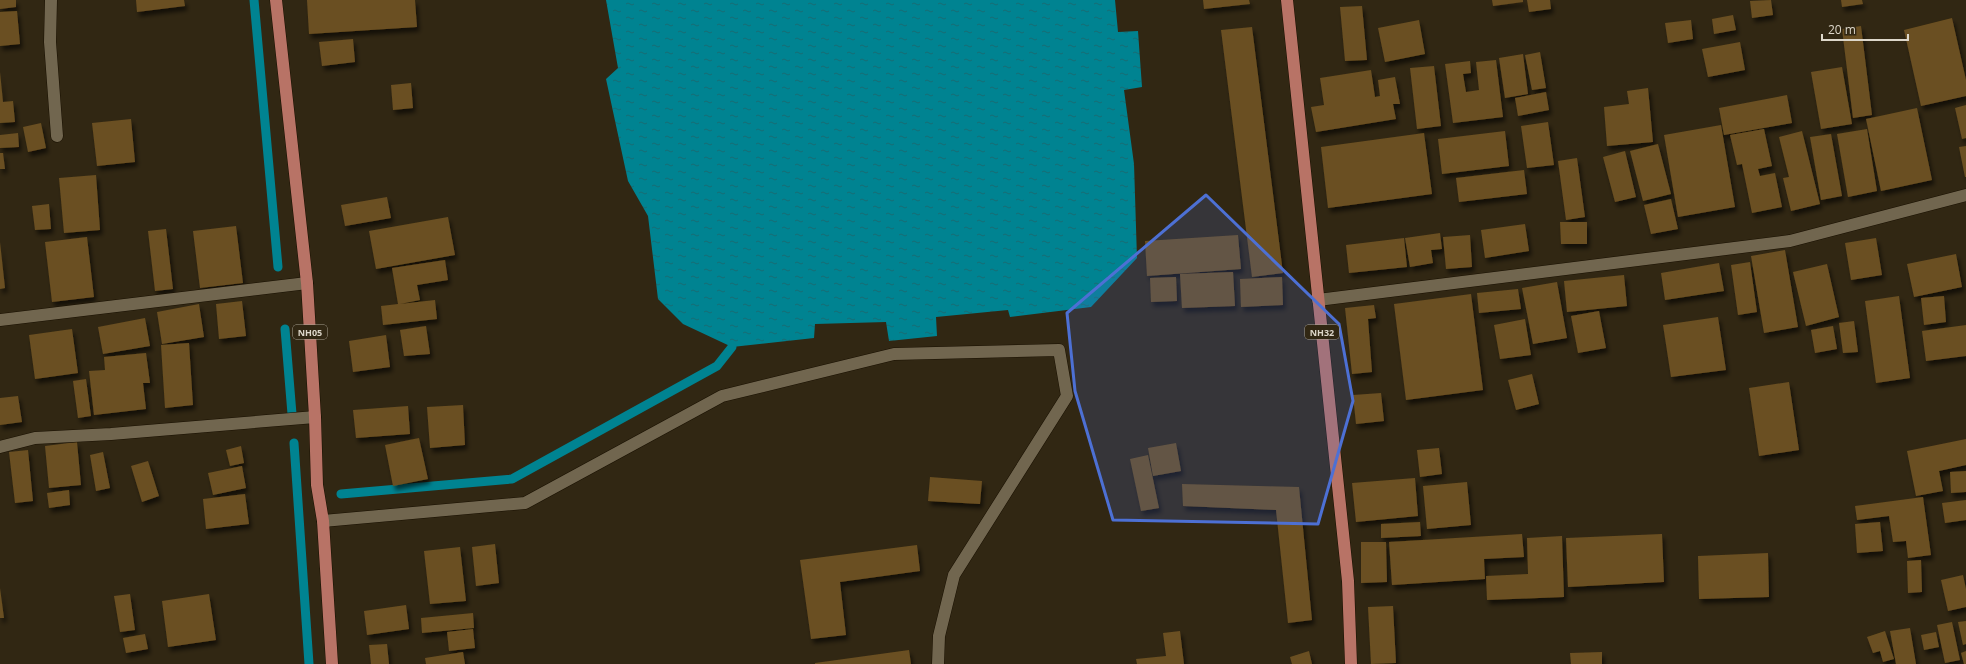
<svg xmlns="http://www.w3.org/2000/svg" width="1966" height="664" viewBox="0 0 1966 664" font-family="'Open Sans',sans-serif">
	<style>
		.water { fill: url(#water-ripples) }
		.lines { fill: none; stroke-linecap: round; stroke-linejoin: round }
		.stream { stroke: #008391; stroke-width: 9 }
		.building { fill: #6a4f21; filter: url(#shadow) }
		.street-casing { stroke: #191000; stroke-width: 13 }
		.primary-casing { stroke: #191000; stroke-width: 13 }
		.street { stroke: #71664f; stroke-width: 12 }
		.primary { stroke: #b87366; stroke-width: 12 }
		.marked { fill: #4d70d4; fill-opacity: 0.2; stroke: #4d70d4; stroke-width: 3; stroke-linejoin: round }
		.labels { text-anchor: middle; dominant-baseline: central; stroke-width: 3.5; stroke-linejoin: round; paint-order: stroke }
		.shield { fill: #312713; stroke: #a9a293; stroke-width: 1 }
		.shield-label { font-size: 9px; font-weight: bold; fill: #ddd7ca }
	</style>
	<defs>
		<pattern id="water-ripples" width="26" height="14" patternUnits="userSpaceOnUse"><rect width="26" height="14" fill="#008391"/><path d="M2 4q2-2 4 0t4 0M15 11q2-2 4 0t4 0" fill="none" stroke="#176c74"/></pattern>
		<filter id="shadow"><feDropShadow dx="2.5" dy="4.5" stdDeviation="2" flood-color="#0009"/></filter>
	</defs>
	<rect width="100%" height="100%" fill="#312713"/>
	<path class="water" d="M606 0H1115L1118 32 1138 31 1142 87 1124 90 1134 164 1137 258 1091 307 1010 317 1008 310 936 317 937 336 889 341 886 322 815 324 814 338 732 347 683 324 658 299 648 216 628 181 606 79 618 68Z"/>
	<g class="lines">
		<path class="stream" d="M254 0 278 267
			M285 329 292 414
			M294 443 309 664
			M341 494 512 479 717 366 732 347"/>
	</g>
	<path class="building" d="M0 0H16V7L0 9Z
		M136 0H184L185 6 137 12Z
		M307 0H415L417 27 309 34Z
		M1203 0H1249L1250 4 1204 9Z
		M1492 0H1523V2L1493 6Z
		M1527 0H1550L1551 9 1529 12Z
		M1771 0 1773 15 1752 18 1750 1Z
		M1841 0H1862L1863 4 1842 7Z
		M1362 6 1367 60 1345 61 1340 7Z
		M17 11 20 44 0 46V12Z
		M1733 15 1736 30 1714 34 1712 19Z
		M1952 18 1966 80V96L1921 106 1904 30Z
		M1419 20 1425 54 1385 62 1378 28Z
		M1691 20 1693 39 1668 43 1665 23Z
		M1861 26 1872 115 1853 118 1842 29Z
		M1252 27 1283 273 1252 277 1221 30Z
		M353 39 355 62 322 66 319 42Z
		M1740 42 1745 70 1708 77 1702 49Z
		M1540 52 1546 88 1532 90 1525 55Z
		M1523 54 1528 94 1505 98 1499 58Z
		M1496 60 1503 117 1453 123 1445 64 1470 61 1471 73 1463 74 1466 92 1479 90 1476 62Z
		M1434 66 1441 126 1417 129 1410 68Z
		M1842 67 1852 124 1821 129 1811 72Z
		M1371 70 1375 97 1380 96 1378 80 1395 77 1400 104H1393L1396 119 1316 132 1311 107 1324 105 1320 78Z
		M0 72 3 102 13 101 15 122 0 123Z
		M411 83 413 108 393 110 391 85Z
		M1648 88 1653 142 1607 146 1604 107 1629 104 1627 91Z
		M1546 92 1549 110 1518 116 1515 98Z
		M1787 95 1792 123 1724 135 1719 108Z
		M1966 105V138L1962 139 1955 108Z
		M1917 108 1932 180 1881 191 1866 119Z
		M131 119 135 162 97 166 92 123Z
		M1548 122 1554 165 1527 168 1521 126Z
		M41 123 46 148 28 152 23 127Z
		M1721 125 1735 207 1678 217 1664 135Z
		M1764 129 1772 166 1758 169 1760 176 1775 173 1782 207 1752 213 1742 164 1737 165 1730 135Z
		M1867 129 1877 191 1848 197 1837 134Z
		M1505 131 1509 166 1442 174 1438 139Z
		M1802 131 1820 204 1791 211 1783 178 1789 177 1779 137Z
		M18 133 19 147 0 148V135Z
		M1424 133 1432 194 1328 208 1321 147Z
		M1831 134 1842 196 1821 200 1810 137Z
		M1658 144 1671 194 1643 201 1630 151Z
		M1966 146V177H1965L1959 147Z
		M1625 151 1636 197 1615 202 1603 157Z
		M0 153H3L5 169H0Z
		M1577 158 1585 217 1566 220 1558 161Z
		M1524 170 1527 194 1459 202 1456 178Z
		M96 175 100 230 64 233 59 178Z
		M387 197 391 218 345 226 341 205Z
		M1671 199 1678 229 1651 234 1644 205Z
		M49 204 51 229 35 230 32 206Z
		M448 217 455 255 376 269 369 231Z
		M1560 222H1587V244H1561Z
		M1525 224 1529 251 1485 258 1481 230Z
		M236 226 243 283 200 288 193 231Z
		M166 229 173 289 155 291 148 231Z
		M1440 233 1442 249 1431 250 1433 263 1410 267 1405 238Z
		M1238 235 1241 269 1147 276 1145 241Z
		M1470 235 1472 267 1446 269 1443 237Z
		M87 237 94 297 52 302 45 242Z
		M1404 238 1407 267 1349 273 1346 245Z
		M1876 238 1882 275 1851 280 1845 243Z
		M0 242 5 288 0 289Z
		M1785 250 1798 327 1764 333 1751 256Z
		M1956 254 1962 287 1914 297 1907 264Z
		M445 260 448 280 417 285 420 300 400 304 435 300 437 319 383 325 381 306 398 304 392 268Z
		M1750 262 1757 312 1738 315 1731 265Z
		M1719 263 1724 291 1665 300 1661 273Z
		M1827 264 1839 317 1806 326 1793 272Z
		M1233 272 1235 306 1182 308 1180 274Z
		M1624 275 1627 306 1567 312 1564 281Z
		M1176 277 1177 301 1151 302 1150 278Z
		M1282 277 1283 305 1241 307 1240 279Z
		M1557 282 1567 338 1533 344 1522 288Z
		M1518 289 1521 309 1479 313 1477 293Z
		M1471 294 1483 390 1406 400 1394 304Z
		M1899 296 1910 378 1876 383 1865 301Z
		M1944 296 1946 322 1924 325 1921 298Z
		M242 301 246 336 219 339 216 304Z
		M199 304 204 337 162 344 157 312Z
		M1374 305 1376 318 1368 319 1372 372 1352 374 1345 308Z
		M1599 311 1606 348 1578 353 1571 316Z
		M1718 317 1726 370 1671 377 1663 325Z
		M145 318 150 346 103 354 98 327Z
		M1525 319 1531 355 1500 359 1494 325Z
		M1854 321 1858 352 1843 353 1839 323Z
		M1966 325V356L1926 361 1922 331Z
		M426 326 430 354 404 356 400 330Z
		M1833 326 1837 349 1815 353 1811 330Z
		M72 329 78 373 35 379 29 335Z
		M386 335 390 367 353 372 349 341Z
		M189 343 193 405 165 408 161 345Z
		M146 353 150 383H143L146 409 94 415 89 371 105 370 104 357Z
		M1532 374 1539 404 1516 410 1508 380Z
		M86 379 91 416 78 418 73 381Z
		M1789 382 1799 450 1759 456 1749 388Z
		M1381 393 1384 421 1356 424 1353 395Z
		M18 396 22 422 0 425V398Z
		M463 405 465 445 430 448 427 407Z
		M408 406 410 434 356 438 353 410Z
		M419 438 428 479 393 486 385 445Z
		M1966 439V465L1939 471 1943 491 1916 496 1907 451Z
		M77 442 81 485 49 488 45 446Z
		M1176 443 1181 471 1153 476 1148 448Z
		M241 446 244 463 230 466 226 450Z
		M1439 448 1442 474 1420 477 1417 450Z
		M28 450 33 501 15 503 9 452Z
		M103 452 110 488 96 491 90 455Z
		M1148 455 1159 508 1141 511 1130 459Z
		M148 461 159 496 142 502 131 466Z
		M242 466 246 488 213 495 208 473Z
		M1966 471V492L1951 493 1950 472Z
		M930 477 982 481 980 504 928 501Z
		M1415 478 1418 516 1356 522 1352 483Z
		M1467 482 1471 525 1427 529 1423 486Z
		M1182 484 1299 487 1312 620 1288 623 1276 510 1183 506Z
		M69 490 70 505 49 508 47 493Z
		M245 494 249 524 206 529 203 499Z
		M1923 497 1931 555 1908 558 1906 541 1893 542 1889 516 1857 520 1855 506Z
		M1966 500V520L1945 523 1942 503Z
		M1420 522 1421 536 1381 538V524Z
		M1880 522 1883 551 1857 553 1855 524Z
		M1522 534 1524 557 1484 559 1485 579 1392 585 1389 542Z
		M1662 534 1664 582 1568 587 1566 538Z
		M1562 536 1564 597 1487 600 1486 576 1528 574 1527 538Z
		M1361 542H1386L1387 582 1361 583Z
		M495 544 499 583 476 586 472 547Z
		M917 545 920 571 840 582 846 635 811 639 800 560Z
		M460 547 466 601 430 604 424 551Z
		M1768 553 1769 597 1699 599 1698 556Z
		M1921 560 1922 592 1908 593 1907 561Z
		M1963 575 1966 589V607L1948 611 1941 580Z
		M0 588 4 618H0Z
		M130 594 135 630 120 632 114 596Z
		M209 594 216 640 168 647 162 601Z
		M406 605 409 629 367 635 364 611Z
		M1393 606 1396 663 1371 664 1368 607Z
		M473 613 474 628 422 633 421 618Z
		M1966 621V644L1963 645 1958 622Z
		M1952 622 1960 660 1945 663 1937 625Z
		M1910 628 1916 664H1896L1890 631Z
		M473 629 475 648 449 651 447 632Z
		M1180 631 1184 664H1137L1136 659 1166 656 1163 633Z
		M1885 631 1894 659 1883 662 1880 651 1873 653 1867 637Z
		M1936 632 1939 647 1924 650 1921 635Z
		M145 634 148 649 126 653 123 638Z
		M387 644 389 664H371L369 645Z
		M909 650 911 664H815V663Z
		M1309 651 1312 664H1292L1290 657Z
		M1966 651V664H1964L1961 653Z
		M463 652 465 664H426L425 658Z
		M1602 652V664H1571L1570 653Z"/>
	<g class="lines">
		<g class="street-casing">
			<path id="street" d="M51 0 50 42 57 136
				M1318 300 1790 241 1966 195
				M0 320 307 283
				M0 447 35 438 111 434 315 417
				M323 521 525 503 722 396 894 354 1059 350 1067 396 954 575 939 636 938 664"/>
		</g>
		<g class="primary-casing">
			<path id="primary" d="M276 0 307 283 315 417 317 485 323 521 332 664
				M1287 0 1348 581 1351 664"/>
		</g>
		<use href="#street" class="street"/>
		<use href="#primary" class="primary"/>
	</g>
	<path class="marked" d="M1206 195 1339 324 1353 401 1318 524 1113 520 1075 391 1067 313Z"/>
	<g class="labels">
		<g class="shield">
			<rect x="293" y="325" width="34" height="14" rx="3"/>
			<rect x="1305" y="325" width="34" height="14" rx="3"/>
		</g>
		<g class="shield-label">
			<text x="310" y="332">NH05</text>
			<text x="1322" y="332">NH32</text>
		</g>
	</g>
	<path d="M1822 34v6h86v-6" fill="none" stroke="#ddd7ca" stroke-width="2"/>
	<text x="1828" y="34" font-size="12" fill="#ddd7ca" stroke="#312713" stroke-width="3" paint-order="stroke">20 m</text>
</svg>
